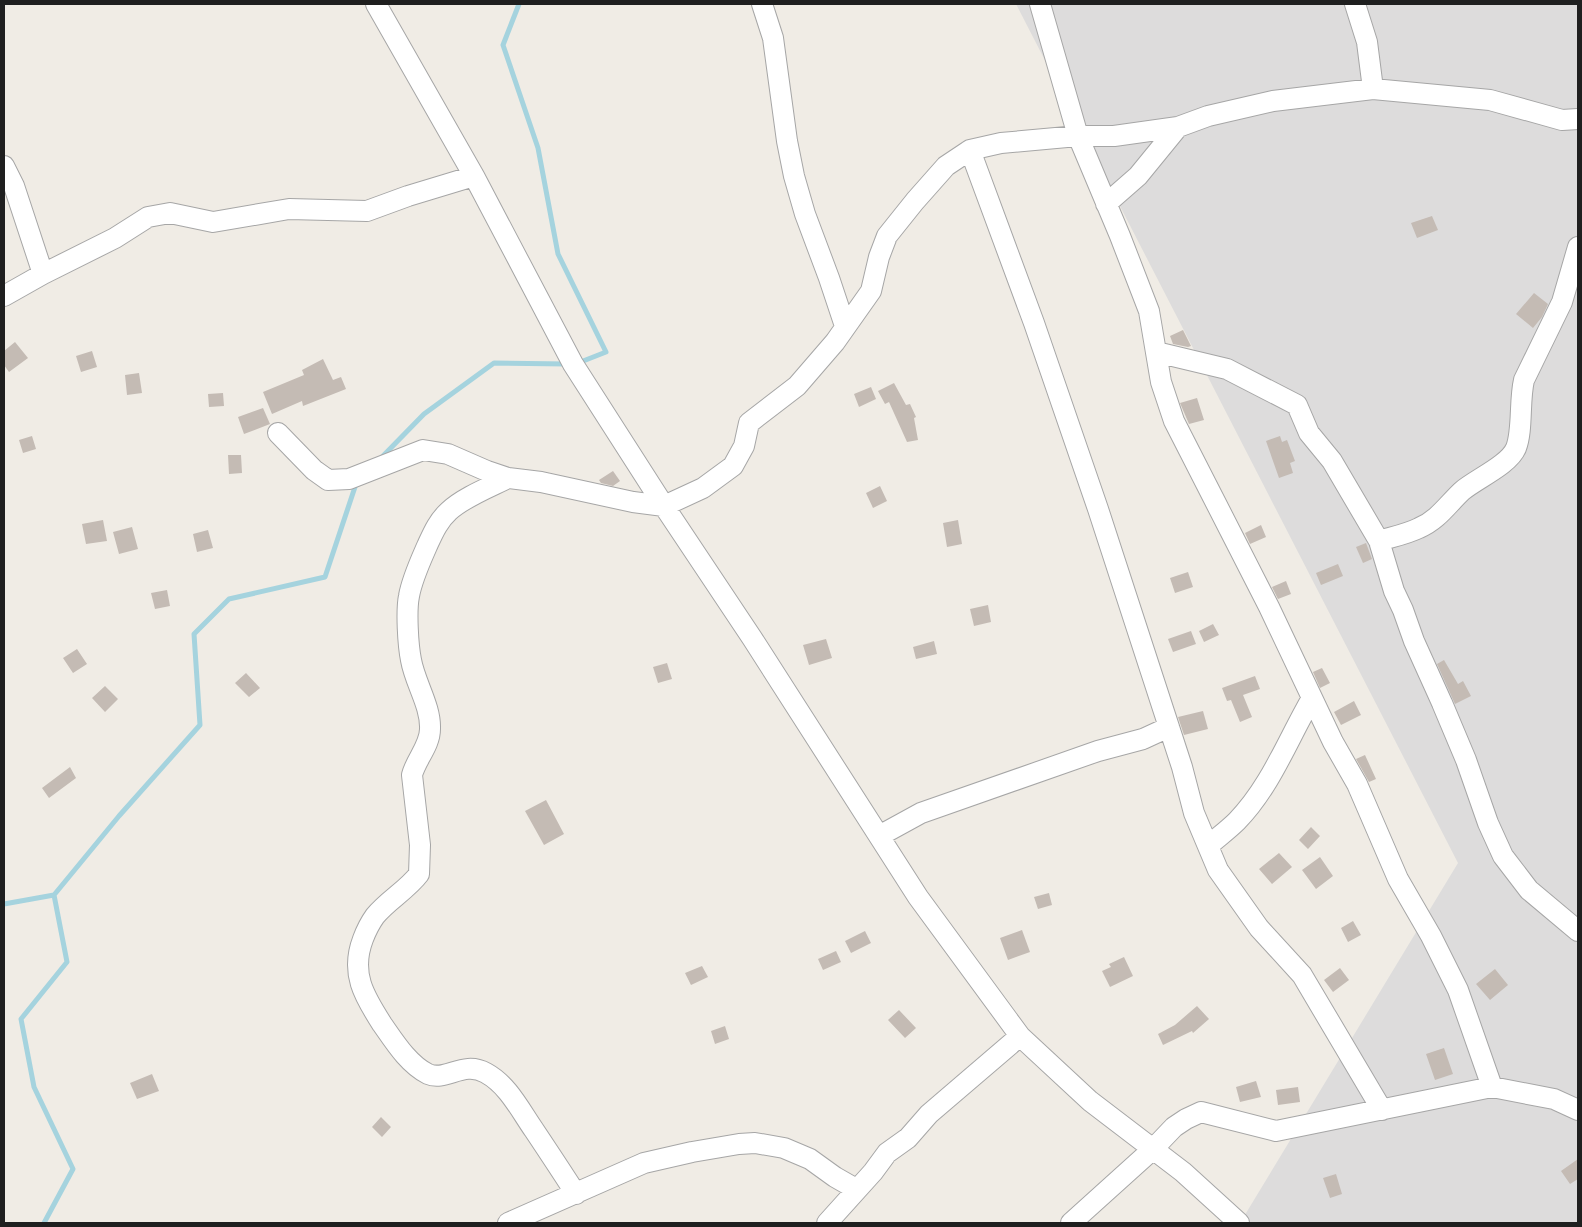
<svg xmlns="http://www.w3.org/2000/svg" width="1582" height="1227" viewBox="0 0 1582 1227" font-family="Ubuntu,sans-serif">
	<style>
		.residential { fill: #dddcdc }
		.lines { fill: none; stroke-linecap: round; stroke-linejoin: round }
		.stream { stroke: #a5d3de; stroke-width: 5 }
		.building { fill: #c4bbb4 }
		.minor-casing { stroke: #a6a6a6; stroke-width: 22 }
		.minor { stroke: #fff; stroke-width: 20 }
	</style>
	<rect width="100%" height="100%" fill="#f0ece5"/>
	<path class="residential" d="M1016 4H1578V1223H1240L1458 863Z"/>
	<g class="lines">
		<path class="stream" d="M519 4 503 45 538 148 558 254 606 352 578 363
			M381 458 424 414 494 363 567 364
			M4 904 54 895 119 816 200 725 194 634 229 599 325 577 356 484
			M44 1223 73 1169 34 1087 21 1019 67 962 54 895"/>
	</g>
	<path class="building" d="M1432 216 1438 230 1417 238 1411 223Z
		M1534 293 1548 304 1542 317 1533 328 1516 314Z
		M1183 330 1191 346 1188 347 1173 344 1170 336Z
		M15 342 28 358 9 372 4 365V351Z
		M92 351 97 367 81 372 76 356Z
		M323 359 333 380 341 377 346 389 303 406 302 401 272 414 263 392 304 375 302 370Z
		M139 373 142 393 127 395 125 375Z
		M894 383 906 405 910 404 916 417 914 418 918 440 907 442 889 402 885 404 878 391Z
		M871 387 876 399 859 407 854 394Z
		M223 393 224 406 209 407 208 394Z
		M1197 398 1204 420 1189 424 1180 403Z
		M263 408 270 424 244 434 238 417Z
		M32 436 36 449 23 453 19 440Z
		M1280 436 1282 442 1287 440 1295 461 1290 463 1293 473 1279 478 1266 441Z
		M228 455H241L242 473 229 474Z
		M613 471 620 481 613 486 601 483 599 480Z
		M880 486 887 501 873 508 866 493Z
		M103 520 107 541 86 544 82 524Z
		M958 520 962 544 947 547 943 523Z
		M1261 525 1266 537 1250 544 1245 533Z
		M132 527 138 549 119 554 113 532Z
		M208 530 213 548 197 552 193 534Z
		M1366 543 1372 559 1363 563 1356 547Z
		M1338 564 1343 576 1321 585 1316 573Z
		M1188 572 1193 587 1175 593 1170 578Z
		M1286 581 1291 594 1278 599 1272 587Z
		M167 590 170 606 155 609 151 593Z
		M988 605 991 622 974 626 970 609Z
		M1213 624 1219 635 1204 642 1199 631Z
		M1191 631 1196 644 1173 652 1168 639Z
		M826 639 832 658 809 665 803 645Z
		M934 641 937 654 916 659 913 647Z
		M77 649 87 664 73 673 63 658Z
		M1444 660 1458 684 1463 681 1471 696 1455 704 1437 664Z
		M667 663 672 679 658 683 653 667Z
		M1322 668 1330 683 1320 688 1313 672Z
		M246 673 260 688 249 697 235 683Z
		M1255 676 1260 689 1243 695 1252 717 1240 722 1231 700 1227 701 1222 688Z
		M105 686 118 699 105 712 92 698Z
		M1354 701 1361 715 1341 725 1334 712Z
		M1203 711 1208 729 1184 735 1178 717Z
		M1365 755 1376 779 1369 782 1356 759Z
		M70 767 76 778 49 798 42 788Z
		M546 800 564 834 544 845 525 811Z
		M1311 827 1320 836 1308 849 1299 840Z
		M1279 853 1292 867 1272 884 1259 869Z
		M1320 857 1333 876 1316 889 1302 870Z
		M1049 893 1052 905 1038 909 1034 897Z
		M1353 921 1361 935 1348 942 1341 928Z
		M1022 930 1030 952 1008 960 1000 938Z
		M865 931 871 943 851 953 845 941Z
		M836 951 841 962 823 970 818 959Z
		M1124 957 1133 976 1110 987 1102 971 1111 967 1109 964Z
		M702 966 708 977 691 985 685 973Z
		M1340 968 1349 980 1333 992 1324 980Z
		M1495 969 1508 985 1490 1000 1476 984Z
		M1197 1006 1209 1019 1193 1033 1192 1031 1163 1045 1158 1034 1175 1025Z
		M899 1010 916 1028 905 1038 888 1020Z
		M725 1026 729 1039 715 1044 711 1031Z
		M1444 1048 1453 1074 1435 1080 1426 1054Z
		M152 1074 159 1091 137 1099 130 1083Z
		M1256 1081 1261 1097 1240 1102 1236 1087Z
		M1298 1087 1300 1102 1278 1105 1276 1090Z
		M381 1117 391 1127 382 1137 372 1127Z
		M1578 1159V1179L1570 1184 1561 1171Z
		M1336 1174 1342 1194 1330 1198 1323 1178Z"/>
	<g class="lines">
		<g class="minor-casing">
			<path id="minor" d="M376 4 474 176 573 364 664 506 752 638 918 897 1020 1036 1090 1101 1183 1172 1239 1223
				M762 4 773 38 787 141 794 176 805 214 829 278 845 326
				M1040 4 1078 136 1120 236 1149 311 1161 382 1174 421 1269 607 1333 742 1357 784 1398 879 1431 936 1458 990 1492 1087
				M1355 4 1367 42 1373 89
				M970 150 1034 323 1098 509 1182 767 1194 813 1218 870 1259 928 1302 975 1382 1110
				M4 166 14 186 43 274
				M1106 204 1138 176 1178 127
				M4 296 43 274 115 238 148 217 170 213 213 222 289 209 367 211 408 196 474 176
				M1156 352 1227 369 1297 405 1309 433 1332 461 1379 541 1394 591 1403 610 1414 641 1442 703 1466 760 1488 823 1503 856 1529 890 1578 931
				M278 433 314 470 328 480 349 479 423 450 448 454 487 471 508 478 541 482 633 502 664 506 703 488 733 466 744 446 749 423 797 386 835 342 871 291 879 257 887 236 915 201 946 166 970 150 1001 143 1078 136H1114L1178 127 1208 116 1273 101 1373 89 1490 100 1562 120 1578 119
				M508 478C490 487 464 497 449 511 438 521 433 533 427 546 420 562 412 579 409 596 406 611 408 645 411 660 415 683 431 706 430 729 430 746 416 759 412 775L420 845 419 874C407 890 388 900 375 916 370 923 366 931 363 939 350 973 364 996 382 1024 394 1041 408 1064 428 1074 446 1082 463 1060 486 1073 508 1085 520 1110 534 1130 548 1151 562 1172 576 1194
				M1379 541C1392 537 1407 534 1419 528 1438 520 1448 504 1462 491 1476 479 1509 465 1516 448 1523 430 1519 401 1524 380L1562 302 1578 247
				M879 836 921 813 1098 751 1143 739 1169 727
				M1208 846C1217 838 1228 830 1237 821 1271 786 1288 739 1312 698
				M508 1223 644 1163 692 1152 739 1144 755 1143 784 1148 810 1159 835 1177 856 1189
				M827 1223 873 1172 887 1153 908 1138 929 1114 1020 1036
				M1071 1223 1153 1149 1174 1127 1186 1119 1201 1112 1276 1131 1492 1087 1554 1099 1578 1110"/>
		</g>
		<use href="#minor" class="minor"/>
	</g>
	<rect width="1582" height="1227" fill="none" stroke="#1f1f1f" stroke-width="10"/>
</svg>
